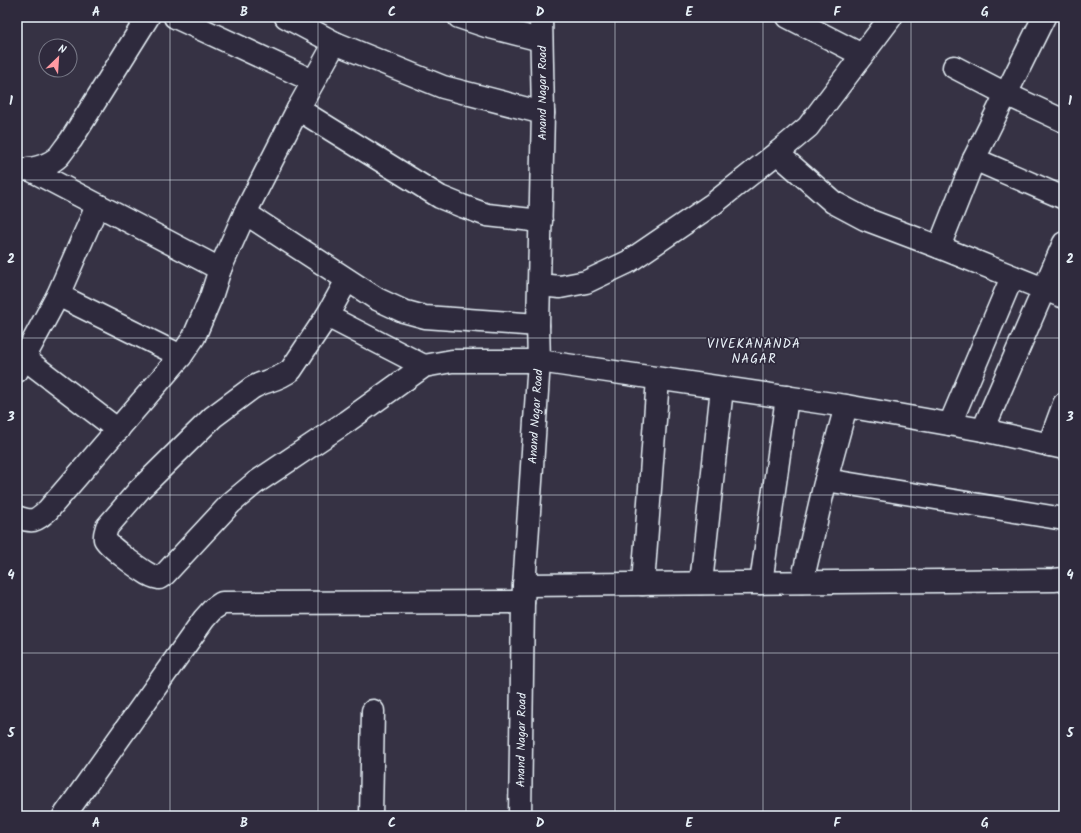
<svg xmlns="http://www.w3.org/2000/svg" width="1081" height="833" viewBox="0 0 1081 833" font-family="Kalam,sans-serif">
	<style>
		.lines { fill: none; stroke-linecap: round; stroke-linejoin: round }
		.minor-casing { stroke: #e8f1f8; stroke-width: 25 }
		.minor { stroke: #2f2a3d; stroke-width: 22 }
		.grid { fill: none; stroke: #e8f1f8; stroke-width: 1; stroke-opacity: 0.55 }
		.labels { text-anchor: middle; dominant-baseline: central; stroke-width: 3.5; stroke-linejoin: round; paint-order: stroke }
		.street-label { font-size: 12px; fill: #e8f1f8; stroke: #2f2a3d }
		.neighbourhood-label { font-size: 13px; letter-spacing: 1px; fill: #e8f1f8; stroke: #2f2a3d }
		.neatline { fill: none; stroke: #e8f1f8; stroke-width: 1.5 }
		.grid-label { font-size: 13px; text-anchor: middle; font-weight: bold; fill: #e8f1f8 }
	</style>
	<rect width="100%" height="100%" fill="#363244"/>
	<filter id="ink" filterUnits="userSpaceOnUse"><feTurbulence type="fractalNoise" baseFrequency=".025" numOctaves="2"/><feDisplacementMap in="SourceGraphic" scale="8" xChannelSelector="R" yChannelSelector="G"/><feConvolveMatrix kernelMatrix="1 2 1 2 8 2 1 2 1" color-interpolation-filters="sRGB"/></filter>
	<g filter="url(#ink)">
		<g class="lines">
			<g class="minor-casing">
				<g id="minor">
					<path d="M175 17 313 81"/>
					<path d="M286 17 335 43 443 87 543 113"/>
					<path d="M459 17 486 26 541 40"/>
					<path d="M788 17 862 55"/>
					<path d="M954 67 1006 94 1064 121"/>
					<path d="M298 109 440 197 462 206 487 215 541 221"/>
					<path d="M777 153 833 202 865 219 939 247 1064 297"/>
					<path d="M974 159 1064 198"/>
					<path d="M29 169 220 269"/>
					<path d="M20 170C34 169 49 166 59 156 63 151 67 145 71 140L148 17"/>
					<path d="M245 213 377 299 403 311 425 317 538 325"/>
					<path d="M939 247 974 159 1044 17"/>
					<path d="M347 280 327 316 291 370C277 381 265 380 252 388L213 417 139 490 107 527C106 531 104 535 105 539 108 546 137 567 145 572 149 575 154 577 159 578L165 574 231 503 255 483 285 463 346 422 424 366 452 361H539L846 406 983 430 1064 448"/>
					<path d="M540 285 560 287 586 282 628 262 713 204 777 153 808 127 891 17"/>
					<path d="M58 295 181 356"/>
					<path d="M327 316 424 366"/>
					<path d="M24 358 118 430"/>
					<path d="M17 371 58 295 97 206"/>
					<path d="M950 424 1012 277"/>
					<path d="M983 430 1064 243"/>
					<path d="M1049 445 1064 404"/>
					<path d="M826 480 1064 519"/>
					<path d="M17 517C34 523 35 521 48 510L181 356 194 337 211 297 220 269 245 213 298 109 335 43"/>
					<path d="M802 582 824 487 846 406"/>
					<path d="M701 583 722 388"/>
					<path d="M761 583 787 397"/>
					<path d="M643 584 658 379"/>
					<path d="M524 585 1054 580 1064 579"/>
					<path d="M64 816 204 619 213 609 222 603 523 602"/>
					<path d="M371 816 373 711"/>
					<path id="s1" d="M520 816 523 602 539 361 538 325 543 113 541 17"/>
				</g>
			</g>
			<use href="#minor" class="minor"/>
		</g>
	</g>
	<path class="grid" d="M170 17V816M318 17V816M466 17V816M615 17V816M763 17V816M911 17V816M17 180H1064M17 338H1064M17 495H1064M17 653H1064"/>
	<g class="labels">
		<g class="street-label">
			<text transform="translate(542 93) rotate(-90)">Anand Nagar Road</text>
			<text stroke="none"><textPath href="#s1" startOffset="400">Anand Nagar Road</textPath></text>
			<text stroke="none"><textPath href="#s1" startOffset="76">Anand Nagar Road</textPath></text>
		</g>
		<g class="neighbourhood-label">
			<text x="754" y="344">VIVEKANANDA<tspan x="754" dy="15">NAGAR</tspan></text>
		</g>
	</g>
	<rect width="1081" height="833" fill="none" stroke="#2f2a3d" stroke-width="44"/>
	<g transform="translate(58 58) rotate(25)"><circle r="19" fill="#2f2a3d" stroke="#797a88"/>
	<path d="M0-3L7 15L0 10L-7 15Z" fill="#ff9aa2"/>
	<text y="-6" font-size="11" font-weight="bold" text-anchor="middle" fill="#e8f1f8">N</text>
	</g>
	<rect x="22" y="22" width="1037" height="789" class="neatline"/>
	<g class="grid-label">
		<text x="96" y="16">A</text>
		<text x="244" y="16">B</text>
		<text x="392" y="16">C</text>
		<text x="540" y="16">D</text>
		<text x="689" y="16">E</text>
		<text x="837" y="16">F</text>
		<text x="985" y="16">G</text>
		<text x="11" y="105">1</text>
		<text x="1070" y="105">1</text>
		<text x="11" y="263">2</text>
		<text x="1070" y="263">2</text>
		<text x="11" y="421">3</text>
		<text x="1070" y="421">3</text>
		<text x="11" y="579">4</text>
		<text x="1070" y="579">4</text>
		<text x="11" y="737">5</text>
		<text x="1070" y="737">5</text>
		<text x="96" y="827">A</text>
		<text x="244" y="827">B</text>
		<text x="392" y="827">C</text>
		<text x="540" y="827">D</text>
		<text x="689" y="827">E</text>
		<text x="837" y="827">F</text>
		<text x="985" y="827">G</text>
	</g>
</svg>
